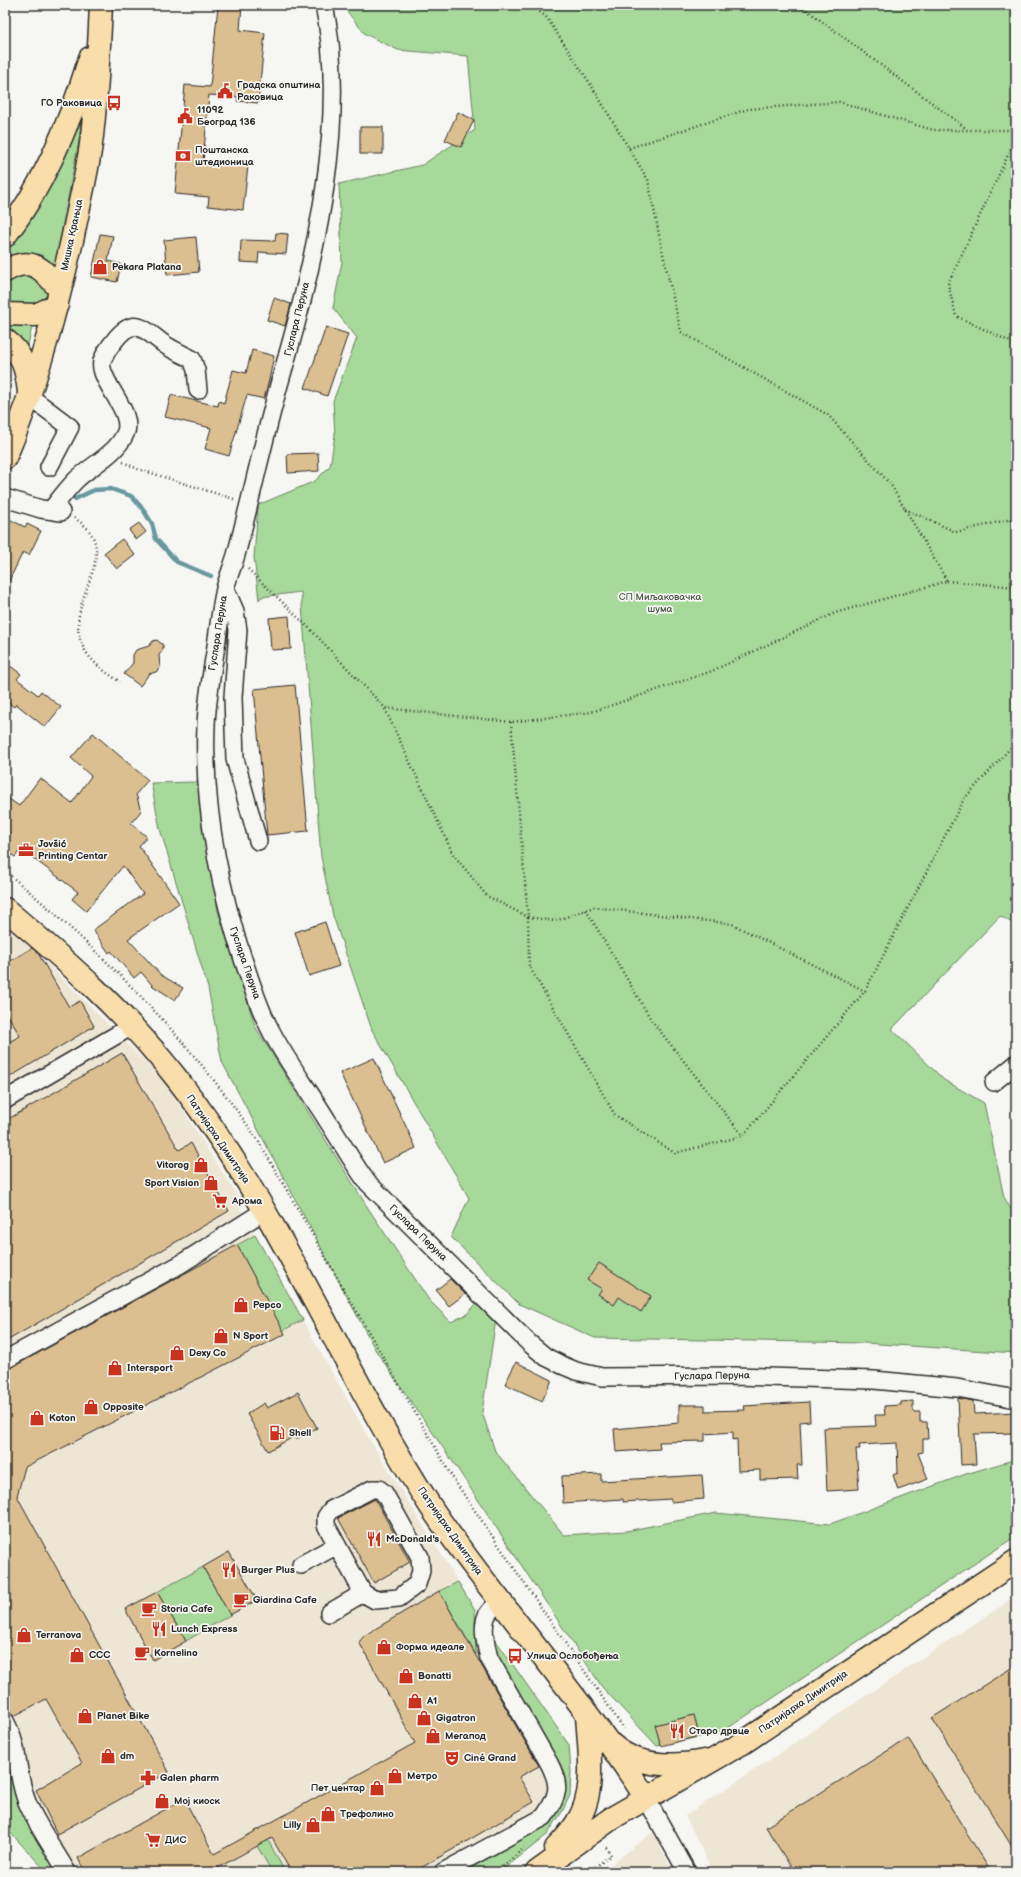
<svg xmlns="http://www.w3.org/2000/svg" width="1021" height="1877" viewBox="0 0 1021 1877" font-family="'Balsamiq Sans',sans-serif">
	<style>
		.built { fill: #eee6d5 }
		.green { fill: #a7d99a; stroke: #698262 }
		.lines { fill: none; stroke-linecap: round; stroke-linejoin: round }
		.stream { stroke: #67979e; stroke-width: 4.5 }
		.building { fill: #dcbf90; stroke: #2b2b2b }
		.minor-casing { stroke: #2b2b2b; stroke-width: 20 }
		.major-casing { stroke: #2b2b2b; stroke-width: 25 }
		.path { stroke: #2b2b2b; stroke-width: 2.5; stroke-dasharray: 1 3; stroke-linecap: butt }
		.minor { stroke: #f6f6f2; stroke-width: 17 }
		.major { stroke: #f9deab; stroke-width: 22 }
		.labels { text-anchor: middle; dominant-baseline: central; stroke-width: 3.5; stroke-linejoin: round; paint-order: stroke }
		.poi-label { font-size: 10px; font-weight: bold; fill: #2b2b2b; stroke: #f6f6f2; text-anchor: start }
		.street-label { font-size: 10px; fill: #2b2b2b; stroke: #f6f6f2 }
		.park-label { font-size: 10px; fill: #4a5647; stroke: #f6f6f2 }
	</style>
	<rect width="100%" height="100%" fill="#f6f6f2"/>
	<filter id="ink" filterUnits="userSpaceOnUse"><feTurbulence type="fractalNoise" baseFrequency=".025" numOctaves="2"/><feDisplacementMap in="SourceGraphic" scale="8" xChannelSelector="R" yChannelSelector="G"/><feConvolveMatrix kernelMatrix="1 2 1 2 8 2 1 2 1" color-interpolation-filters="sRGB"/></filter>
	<g filter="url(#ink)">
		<path class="built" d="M5 921 163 1079 244 1206 240 1209 370 1440 485 1625 569 1745 571 1772 570 1795 562 1812 547 1835 500 1872H60L5 1769Z
			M1016 1596V1872H713L685 1816Z
			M653 1832 673 1872H601Z"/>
		<path class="green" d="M342 5H1016V925L1000 916 892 1029 944 1080 984 1103 1004 1197 1016 1218V1353L864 1343 595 1338 519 1304 451 1237 469 1198 372 1030 333 916 321 857 301 592 261 597 259 600 254 557 258 505 315 481 330 466 335 435 333 401 357 338 333 308 342 262 339 184 422 165 475 130 468 56 398 50 365 34Z
			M79 120 81 122 80 135 55 266 44 260 8 257 5 259V244Z
			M28 269 46 280 49 296 41 304 5 308V278Z
			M5 322 32 327 28 345 18 342 5 330Z
			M197 782 218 911 256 1028 368 1208 429 1300 451 1322 467 1314 478 1302 496 1319 482 1412 495 1451 564 1535 626 1531 716 1513 830 1524 966 1474 1016 1459V1536L722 1732 657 1746 602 1687 455 1465 376 1351 222 1062 208 988 160 829 151 783Z
			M255 1235 303 1320 282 1331 237 1245Z
			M203 1567 230 1615 186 1641 157 1592Z
			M458 1582 475 1610 476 1655 439 1591Z
			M490 1632 569 1745 571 1772 570 1795 562 1812 547 1835 500 1872H452L558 1801 491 1650Z
			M5 1769 60 1872H47L5 1827Z
			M268 1840 285 1872H272L257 1846Z"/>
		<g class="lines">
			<path class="stream" d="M75 499 94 490 111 489 131 496 143 509 152 524 156 539 177 562 211 576"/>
		</g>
		<path class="building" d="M218 5H242L240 30 265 33 258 103 237 101 238 97 209 95 203 162 248 166 243 210 208 206 209 197 175 194 185 85 210 87Z
			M458 112 474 120 461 147 445 140Z
			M360 127H383V154H360Z
			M276 233 288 234 286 254 259 252 258 263 240 262 241 240 275 241Z
			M100 234 113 236 108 261 121 264 117 282 91 277Z
			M196 237 199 272 167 275 164 240Z
			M274 298 291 304 285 326 267 320Z
			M326 327 348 334 327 396 305 388Z
			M252 350 274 356 269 380 264 399 247 395 229 456 205 449 211 428 165 417 171 395 218 406 219 401 224 403 233 370 246 373Z
			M318 453 319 471 288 473 287 454Z
			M5 517 25 527 27 524 41 531 29 555 23 552 5 589Z
			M139 523 146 532 136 540 129 530Z
			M122 539 135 555 117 569 104 553Z
			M289 616 291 649 271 650 269 618Z
			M157 640 163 645V650L159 655 160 668 156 672 149 674 140 686 124 674 133 663V655L136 650 149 646 153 641Z
			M5 662 21 674 17 679 38 695 41 691 61 707 45 727 16 704 14 707 5 700Z
			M295 685 308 831 267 835 254 689Z
			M93 733 148 780 136 794 141 811 131 823 147 837 139 846 179 903 128 939 161 975 183 988 175 1000 153 986 141 972 134 978 111 951 109 953 93 930 143 894 123 866 86 911 72 899 78 892 21 849 15 857 5 850V796L19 806 40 778 72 803 91 776 71 758Z
			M325 922 339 966 309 976 295 932Z
			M32 948 38 953 69 1007 80 1001 94 1026 5 1080V1044L20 1036 5 1010V964Z
			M122 1053 179 1150 191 1143 229 1211 5 1342V1121Z
			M374 1058 416 1148 383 1163 340 1073Z
			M237 1245 285 1334 25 1467 17 1496 169 1772 57 1834 36 1790 82 1763 46 1699 14 1716 5 1700V1371Z
			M599 1263 651 1296 641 1312 619 1297 614 1305 598 1294 602 1289 587 1280Z
			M450 1279 465 1294 449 1306 436 1290Z
			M516 1362 552 1380 542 1401 505 1384Z
			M298 1392 317 1428 296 1439 295 1436 268 1451 247 1414 264 1403 267 1408Z
			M958 1398 973 1401 974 1414 1016 1412V1433L974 1434 976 1464 961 1465Z
			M913 1401V1412H920V1422H927L928 1439H923V1452L918 1453 928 1479 898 1490 893 1475 898 1473 897 1443 859 1445 860 1449H856L859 1489 827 1491 824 1428 876 1426 875 1415H885L884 1406 901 1405V1402Z
			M809 1402 810 1421 800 1422 802 1465H797L798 1479 760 1480V1470L738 1471 737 1439 733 1440V1432L705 1434V1441L659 1442 660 1449 616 1452 614 1429 679 1423V1405H705V1411L745 1410 744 1406Z
			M601 1474V1481L702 1475 704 1499 671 1502V1499L623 1502V1499L563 1503 562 1476Z
			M375 1499 410 1562 374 1583 338 1518Z
			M229 1552 257 1600 230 1615 203 1567Z
			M439 1591 539 1766 519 1777 534 1802 414 1872H291L272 1838 210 1872H85L78 1858 184 1799 214 1854 415 1743 359 1642 365 1635Z
			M157 1592 186 1641 153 1660 125 1609Z
			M1016 1665V1853L932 1718Z
			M694 1715 699 1736 661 1746 655 1725Z
			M908 1738 991 1872H794L766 1827Z"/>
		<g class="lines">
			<g class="minor-casing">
				<path id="minor" d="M324 5C348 116 316 256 285 364 266 427 253 492 236 555 233 565 229 575 226 585 221 604 219 626 216 646 212 672 207 699 206 725 203 805 219 887 244 962 252 985 259 1009 271 1031 287 1062 309 1090 327 1120 341 1141 352 1162 367 1182L529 1343 546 1357 562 1365 576 1371 602 1377 735 1376 874 1380 957 1388 1016 1399
					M29 396 70 427 49 467
					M5 498 41 509 61 512
					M51 510C59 500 67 489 76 480 92 465 116 454 125 434 136 413 97 380 102 361 105 353 110 346 115 340 136 313 147 333 167 346 175 351 184 355 192 359L196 370 198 390
					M225 588 235 611 238 630 233 697 235 759 258 841
					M994 1082 1016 1064
					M5 1100 132 1026
					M5 1360 179 1265 264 1211
					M372 1489H379L384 1493 420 1557 421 1571 417 1584 399 1598 375 1600 363 1593 326 1525V1517L331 1510Z
					M301 1565 337 1545
					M329 1613 363 1593
					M5 1721C20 1748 16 1775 27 1802 37 1826 54 1849 67 1872
					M646 1798 687 1872
					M443 1872 544 1817C559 1795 561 1786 549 1763L489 1658C486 1645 480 1624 489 1612 492 1608 497 1605 501 1601"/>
			</g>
			<g class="major-casing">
				<path id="major" d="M5 236C45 184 71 120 90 58
					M5 271C32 255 43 269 60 290
					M5 314 36 315 57 305
					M5 340C23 353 27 372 29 393
					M5 458C36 386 56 312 73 236 79 205 87 174 91 144 97 97 99 51 101 5
					M5 909C68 962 127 1014 178 1080 279 1210 340 1366 429 1504 451 1538 476 1570 501 1602 550 1666 602 1729 646 1798
					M611 1744C636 1767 673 1767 704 1761
					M556 1848C563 1841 570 1833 576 1824 597 1793 589 1751 587 1715
					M537 1872 612 1818 741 1744 1016 1561"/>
			</g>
			<path class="path" d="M800 5 967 129
				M1016 138 948 284 956 316 1013 343 1016 353
				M629 148 748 109 839 102 933 130H1016
				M123 462 138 469 234 499
				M905 509 956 532 1016 518
				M74 518C133 553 50 608 89 656 97 667 109 674 120 682
				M248 569 311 630 385 708 511 722 592 712 712 671 835 613 947 581 891 485 828 415 681 332 663 254 648 180 591 85 547 18 532 5
				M947 581 1016 587
				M385 709 453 854 487 896 528 917 529 966 615 1115 675 1153 743 1136 865 991 964 799 1016 742
				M511 722 528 917 555 921 594 907 732 924 865 991
				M5 871C100 950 189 1038 259 1142L454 1480 624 1729
				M586 910 652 1021 743 1136
				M497 1872 524 1848
				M589 1872 611 1855 605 1846"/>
			<use href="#minor" class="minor"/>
			<use href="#major" class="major"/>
		</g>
	</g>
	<defs>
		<g id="civic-bare" transform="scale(1.2)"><path d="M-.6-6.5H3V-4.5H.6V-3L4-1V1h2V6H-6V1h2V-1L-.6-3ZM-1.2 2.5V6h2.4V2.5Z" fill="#c8321e" stroke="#f6f6f2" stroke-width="2.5" paint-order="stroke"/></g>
		<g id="bus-bare" transform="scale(1.2)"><path d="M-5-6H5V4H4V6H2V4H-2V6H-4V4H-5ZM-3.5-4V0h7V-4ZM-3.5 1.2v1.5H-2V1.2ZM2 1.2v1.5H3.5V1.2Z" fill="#c8321e" stroke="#f6f6f2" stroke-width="2.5" paint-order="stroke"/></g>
		<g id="bank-bare" transform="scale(1.2)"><path d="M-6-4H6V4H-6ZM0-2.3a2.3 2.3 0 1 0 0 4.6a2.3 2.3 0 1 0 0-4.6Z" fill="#c8321e" stroke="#f6f6f2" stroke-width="2.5" paint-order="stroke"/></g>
		<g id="shop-bare" transform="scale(1.2)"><path d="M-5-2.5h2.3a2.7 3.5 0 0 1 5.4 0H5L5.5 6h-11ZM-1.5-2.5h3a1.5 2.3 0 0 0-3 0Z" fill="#c8321e" stroke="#f6f6f2" stroke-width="2.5" paint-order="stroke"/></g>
		<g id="office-bare" transform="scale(1.2)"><path d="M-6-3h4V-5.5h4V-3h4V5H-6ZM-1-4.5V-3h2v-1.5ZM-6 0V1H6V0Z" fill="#c8321e" stroke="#f6f6f2" stroke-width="2.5" paint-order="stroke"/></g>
		<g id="supermarket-bare" transform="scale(1.2)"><path d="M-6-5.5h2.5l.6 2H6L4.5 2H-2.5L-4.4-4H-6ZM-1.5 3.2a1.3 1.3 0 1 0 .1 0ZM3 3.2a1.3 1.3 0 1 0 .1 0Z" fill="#c8321e" stroke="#f6f6f2" stroke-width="2.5" paint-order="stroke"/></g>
		<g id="fuel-bare" transform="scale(1.2)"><path d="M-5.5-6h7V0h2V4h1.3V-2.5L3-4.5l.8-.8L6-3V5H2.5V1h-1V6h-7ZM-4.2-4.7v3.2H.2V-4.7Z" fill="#c8321e" stroke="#f6f6f2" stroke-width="2.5" paint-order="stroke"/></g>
		<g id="restaurant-bare" transform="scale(1.2)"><path d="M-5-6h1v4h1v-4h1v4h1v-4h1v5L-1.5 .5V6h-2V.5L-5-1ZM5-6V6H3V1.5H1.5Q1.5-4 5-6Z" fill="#c8321e" stroke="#f6f6f2" stroke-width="2.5" paint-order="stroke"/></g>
		<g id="cafe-bare" transform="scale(1.2)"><path d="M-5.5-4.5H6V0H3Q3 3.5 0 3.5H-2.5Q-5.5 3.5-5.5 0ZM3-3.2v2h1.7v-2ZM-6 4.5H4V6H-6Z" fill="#c8321e" stroke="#f6f6f2" stroke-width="2.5" paint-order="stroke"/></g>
		<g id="theatre-bare" transform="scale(1.2)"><path d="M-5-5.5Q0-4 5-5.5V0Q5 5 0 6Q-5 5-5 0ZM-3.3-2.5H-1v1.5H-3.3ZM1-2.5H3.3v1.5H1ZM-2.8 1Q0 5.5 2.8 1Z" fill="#c8321e" stroke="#f6f6f2" stroke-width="2.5" paint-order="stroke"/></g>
		<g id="pharmacy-bare" transform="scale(1.2)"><path d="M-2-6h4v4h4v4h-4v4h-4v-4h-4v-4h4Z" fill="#c8321e" stroke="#f6f6f2" stroke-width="2.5" paint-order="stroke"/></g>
	</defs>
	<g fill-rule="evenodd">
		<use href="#civic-bare" x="225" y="91"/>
		<use href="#bus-bare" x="114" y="103"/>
		<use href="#civic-bare" x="185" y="116"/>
		<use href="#bank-bare" x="183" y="156"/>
		<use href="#shop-bare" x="100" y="267"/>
		<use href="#office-bare" x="26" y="850"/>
		<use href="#shop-bare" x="201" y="1165"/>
		<use href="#shop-bare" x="211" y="1183"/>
		<use href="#supermarket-bare" x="220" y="1201"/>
		<use href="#shop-bare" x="241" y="1305"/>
		<use href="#shop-bare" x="221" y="1336"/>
		<use href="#shop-bare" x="177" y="1353"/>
		<use href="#shop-bare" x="115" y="1368"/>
		<use href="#shop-bare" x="91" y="1407"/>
		<use href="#shop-bare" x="37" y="1418"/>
		<use href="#fuel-bare" x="277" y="1433"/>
		<use href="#restaurant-bare" x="374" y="1539"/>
		<use href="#restaurant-bare" x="229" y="1570"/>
		<use href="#cafe-bare" x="241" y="1600"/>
		<use href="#cafe-bare" x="149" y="1609"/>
		<use href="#restaurant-bare" x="159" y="1629"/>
		<use href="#shop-bare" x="24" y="1635"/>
		<use href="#shop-bare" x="384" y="1647"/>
		<use href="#cafe-bare" x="142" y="1653"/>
		<use href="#shop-bare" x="77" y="1655"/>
		<use href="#bus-bare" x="515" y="1656"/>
		<use href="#shop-bare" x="406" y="1676"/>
		<use href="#shop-bare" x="415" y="1701"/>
		<use href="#shop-bare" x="85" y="1716"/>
		<use href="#shop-bare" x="424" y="1718"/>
		<use href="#restaurant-bare" x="677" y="1731"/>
		<use href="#shop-bare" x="433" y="1736"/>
		<use href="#shop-bare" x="108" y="1756"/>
		<use href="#theatre-bare" x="452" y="1758"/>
		<use href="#shop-bare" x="395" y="1776"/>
		<use href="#pharmacy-bare" x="148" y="1778"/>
		<use href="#shop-bare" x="377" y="1788"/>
		<use href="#shop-bare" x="162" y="1801"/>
		<use href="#shop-bare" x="328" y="1814"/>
		<use href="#shop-bare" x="313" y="1825"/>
		<use href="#supermarket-bare" x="153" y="1840"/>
	</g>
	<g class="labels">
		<g class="poi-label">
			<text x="237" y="85">Градска општина<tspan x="237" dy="12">Раковица</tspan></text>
			<text x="102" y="103" text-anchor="end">ГО Раковица</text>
			<text x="197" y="110">11092<tspan x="197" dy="12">Београд 136</tspan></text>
			<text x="195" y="150">Поштанска<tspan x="195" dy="12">штедионица</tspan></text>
			<text x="112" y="267">Pekara Platana</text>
			<text x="38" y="844">Jovšić<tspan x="38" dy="12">Printing Centar</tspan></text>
			<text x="189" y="1165" text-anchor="end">Vitorog</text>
			<text x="199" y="1183" text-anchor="end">Sport Vision</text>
			<text x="232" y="1201">Арома</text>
			<text x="253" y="1305">Pepco</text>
			<text x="233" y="1336">N Sport</text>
			<text x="189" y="1353">Dexy Co</text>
			<text x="127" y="1368">Intersport</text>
			<text x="103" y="1407">Opposite</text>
			<text x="49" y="1418">Koton</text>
			<text x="289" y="1433">Shell</text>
			<text x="386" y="1539">McDonald's</text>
			<text x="241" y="1570">Burger Plus</text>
			<text x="253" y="1600">Giardina Cafe</text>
			<text x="161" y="1609">Storia Cafe</text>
			<text x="171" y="1629">Lunch Express</text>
			<text x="36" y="1635">Terranova</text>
			<text x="396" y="1647">Форма идеале</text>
			<text x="154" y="1653">Kornelino</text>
			<text x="89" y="1655">CCC</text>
			<text x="527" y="1656">Улица Ослобођења</text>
			<text x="418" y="1676">Bonatti</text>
			<text x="427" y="1701">A1</text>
			<text x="97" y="1716">Planet Bike</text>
			<text x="436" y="1718">Gigatron</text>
			<text x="689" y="1731">Старо дрвце</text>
			<text x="445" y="1736">Мегапод</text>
			<text x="120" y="1756">dm</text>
			<text x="464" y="1758">Ciné Grand</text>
			<text x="407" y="1776">Метро</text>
			<text x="160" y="1778">Galen pharm</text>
			<text x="365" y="1788" text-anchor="end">Пет центар</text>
			<text x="174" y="1801">Мој киоск</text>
			<text x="340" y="1814">Трефолино</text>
			<text x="301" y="1825" text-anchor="end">Lilly</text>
			<text x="165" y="1840">ДИС</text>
		</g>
		<g class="street-label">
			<text transform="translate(72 235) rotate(-78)">Мишка Крањца</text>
			<text transform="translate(297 319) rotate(-76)">Гуслара Перуна</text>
			<text transform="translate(218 633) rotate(-81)">Гуслара Перуна</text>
			<text transform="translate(245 963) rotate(71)">Гуслара Перуна</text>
			<text transform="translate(218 1139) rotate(56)">Патријарха Димитрија</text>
			<text transform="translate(418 1233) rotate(44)">Гуслара Перуна</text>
			<text transform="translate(712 1376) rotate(-1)">Гуслара Перуна</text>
			<text transform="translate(450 1531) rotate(55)">Патријарха Димитрија</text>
			<text transform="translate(803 1702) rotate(-34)">Патријарха Димитрија</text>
		</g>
		<g class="park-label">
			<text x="660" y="597">СП Миљаковачка<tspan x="660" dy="12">шума</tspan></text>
		</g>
	</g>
	<rect width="1021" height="1877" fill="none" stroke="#f6f6f2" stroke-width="20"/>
	<rect x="10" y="10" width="1001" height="1857" fill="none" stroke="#2b2b2b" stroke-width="1.5" filter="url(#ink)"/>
</svg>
